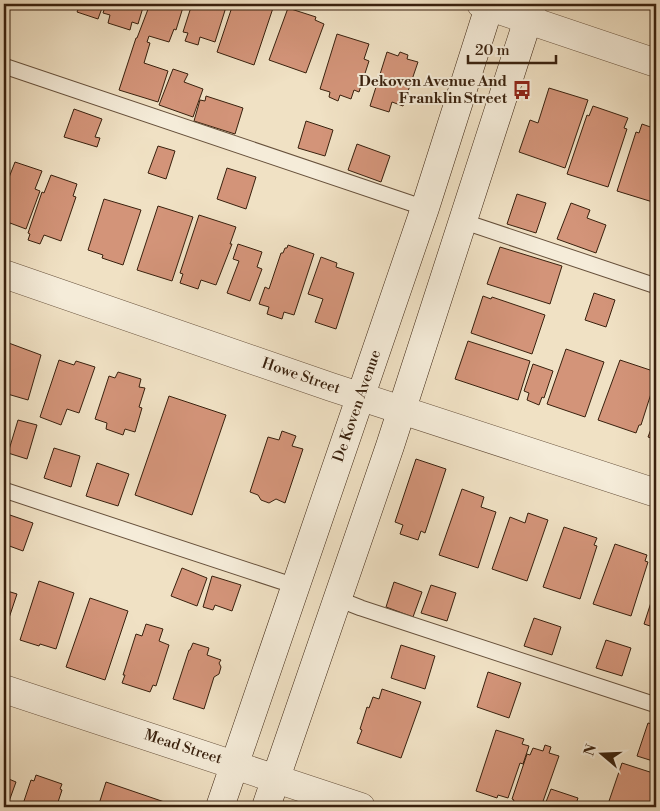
<svg xmlns="http://www.w3.org/2000/svg" width="660" height="811" viewBox="0 0 660 811" font-family="'Libre Bodoni',serif">
	<style>
		.building { fill: #d39479; stroke: #39210e }
		.lines { fill: none; stroke-linecap: round; stroke-linejoin: round }
		.lane-casing { stroke: #67513c; stroke-width: 17 }
		.street-casing { stroke: #67513c; stroke-width: 29 }
		.secondary-casing { stroke: #39210e; stroke-width: 29 }
		.lane { stroke: #f5ecd9; stroke-width: 15 }
		.street { stroke: #f5ecd9; stroke-width: 28 }
		.secondary { stroke: #f5ecd9; stroke-width: 28 }
		.labels { text-anchor: middle; dominant-baseline: central; stroke-width: 4; stroke-linejoin: round; paint-order: stroke }
		.poi-label { font-size: 15px; font-weight: bold; fill: #39210e; stroke: #f5ecd9; text-anchor: end }
		.street-label { font-size: 15px; fill: #39210e; stroke: #f5ecd9 }
	</style>
	<rect width="100%" height="100%" fill="#f0e1c4"/>
	<filter id="stains"><feTurbulence type="fractalNoise" baseFrequency=".004" numOctaves="4"/><feColorMatrix values="0 0 0 0 .2 0 0 0 0 .09 0 0 0 0 .02 0 0 0 .5 -.17"/></filter>
	<radialGradient id="worn" r=".72"><stop offset=".6" stop-color="#630" stop-opacity="0"/><stop offset="1" stop-color="#630" stop-opacity=".3"/></radialGradient>
	<path class="building" d="M76 4H101L100 7 102 8 98 19 77 12 80 5Z
		M106 4H144L138 24 132 22 130 30 108 23 110 15 103 13Z
		M150 4H184L176 30 174 29 169 42 149 36 147 42 150 43 144 63 168 71 158 102 119 90 136 38H137Z
		M192 4H227L215 42 200 37 198 45 185 41 188 33 183 32Z
		M233 4 274 5 254 65 217 52Z
		M288 8 316 17 315 20 324 24 306 73 269 60Z
		M337 34 369 44 364 59 369 61 359 92 354 90 351 99 340 95 338 101 329 97 330 92 320 89Z
		M387 52 398 56 400 52 408 55 407 59 418 62 403 106 392 102 389 112 370 106Z
		M173 69 188 74 184 82 203 89 193 117 159 105Z
		M549 88 588 100 565 168 519 152 530 120 538 123Z
		M206 96 243 108 235 134 194 121 200 100 205 101Z
		M593 106 628 118 624 128 627 129 608 187 567 174 587 115 589 116Z
		M74 109 102 119 95 137 100 138 97 147 64 137Z
		M306 121 333 130 325 156 298 148Z
		M642 124 656 129V203L617 191 636 132 639 133Z
		M357 144 390 156 381 182 348 170Z
		M158 146 175 151 166 179 148 173Z
		M15 162 42 171 35 189 40 191 26 229 10 223 9 227 4 225V187L7 179 8 180Z
		M227 168 256 177 246 209 217 199Z
		M51 175 77 184 73 196 76 197 61 241 44 235 40 244 28 240 30 234 28 233 42 192 44 193Z
		M517 194 546 203 536 233 507 224Z
		M104 199 141 210 123 265 102 258 103 255 88 250Z
		M571 203 590 210 587 218 606 225 596 253 557 239Z
		M158 206 193 217 172 281 137 270Z
		M199 215 236 227 230 244H232L216 285 201 280 198 289 180 283 183 274 180 273Z
		M238 244 262 252 257 267 262 269 250 301 227 293 239 261 233 259Z
		M288 245 314 254 294 315 284 312 282 319 267 314 269 307 259 304 265 287 269 289 281 253H283L285 248H287Z
		M500 247 562 266 550 304 487 284Z
		M321 257 337 263 336 267 354 273 336 329 315 322 323 299 308 294Z
		M594 293 615 300 606 327 585 320Z
		M483 296 491 299 492 297 545 315 532 354 471 333Z
		M468 341 530 361 518 400 455 379Z
		M6 342 41 355 28 400 4 393V351Z
		M566 349 604 362 585 417 547 404Z
		M59 360 74 365 76 361 95 367 79 413 67 409 61 425 40 417Z
		M620 360 656 372V378L641 425H639L636 433 598 420Z
		M533 364 553 371 544 398 542 397 539 405 527 400 529 393 524 391Z
		M118 372 141 379 139 387 145 388 139 407 142 408 135 432 125 429 123 435 106 429 107 423 95 419 109 376 115 378Z
		M169 396 226 415 192 515 135 495Z
		M656 416V440L648 437Z
		M18 420 37 425 27 459 8 453Z
		M282 431 296 436 292 446 303 449 285 503 276 499 269 503 261 500 258 495 250 492 268 437 279 440Z
		M54 448 80 456 71 487 44 478Z
		M416 459 446 469 425 533 421 531 418 540 400 534 403 525 395 522Z
		M97 463 129 474 118 506 86 496Z
		M462 489 484 497 481 507 496 512 478 568 439 555Z
		M528 513 548 520 527 581 492 569 510 517 525 523Z
		M7 514 33 523 23 551 4 544V524Z
		M564 527 597 538 594 545 597 546 580 599 543 587Z
		M615 544 647 555 645 561 648 562 631 616 593 604Z
		M182 568 207 578 197 606 171 596Z
		M212 576 241 585 232 611 215 605 213 610 203 607Z
		M39 581 74 593 56 649 40 644 39 646 20 640Z
		M394 582 422 592 413 617 386 607Z
		M431 585 456 593 447 621 421 613Z
		M656 587V628L644 624Z
		M4 590 17 594 4 633Z
		M90 598 128 611 105 680 66 667Z
		M534 618 561 627 552 655 524 646Z
		M146 624 163 629 159 641 169 645 156 686 153 685 150 692 122 683 125 675H123L136 634 142 636Z
		M606 640 631 648 622 676 596 668Z
		M193 643 209 648 207 655 221 660 219 663 221 667 219 674 214 677 204 709 173 699 189 650H190Z
		M401 645 435 656 425 689 391 678Z
		M488 672 521 683 509 718 477 707Z
		M382 689 421 702 401 758 357 743 362 730 360 729 367 707 369 708 373 697 379 699Z
		M648 723 656 725V762L637 756Z
		M496 730 524 739 522 744 529 746 523 764 520 763 508 798 498 795 497 798 476 791Z
		M545 745 551 747 549 753 559 756 541 807H511L514 800 512 799 527 754 530 755 533 748 543 751Z
		M4 762 9 764 4 777 16 782 7 807H4Z
		M622 763 656 774V807H607Z
		M36 775 62 784 60 789 62 790 57 805 62 807H22L31 780 34 781Z
		M106 782 179 807H98Z
		M551 789 578 798 575 807H544Z"/>
	<g class="lines">
		<g class="lane-casing">
			<path id="lane" d="M4 66 425 208
				M462 221 656 286
				M4 490 295 586
				M338 599 361 608 656 705"/>
		</g>
		<g class="street-casing">
			<path id="street" d="M481 4 656 63
				M4 274 331 387 656 493
				M4 689 361 807"/>
		</g>
		<g class="secondary-casing">
			<path id="secondary" d="M220 807 425 208 490 4
				M266 807 390 446 533 4"/>
		</g>
		<use href="#lane" class="lane"/>
		<use href="#street" class="street"/>
		<use href="#secondary" class="secondary"/>
	</g>
	<defs>
		<g id="bus-bare" transform="scale(1.5)"><path d="M-5-6H5V4H4V6H2V4H-2V6H-4V4H-5ZM-3.5-4V0h7V-4ZM-3.5 1.2v1.5H-2V1.2ZM2 1.2v1.5H3.5V1.2Z" fill="#8f2418" stroke="#f5ecd9" stroke-width="2.5" paint-order="stroke"/></g>
	</defs>
	<g fill-rule="evenodd">
		<use href="#bus-bare" x="522" y="90"/>
	</g>
	<g class="labels">
		<g class="poi-label">
			<text x="507" y="81">Dekoven Avenue And<tspan x="507" dy="17">Franklin Street</tspan></text>
		</g>
		<g class="street-label">
			<text transform="translate(301 376) rotate(19)">Howe Street</text>
			<text transform="translate(357 406) rotate(-71)">De Koven Avenue</text>
			<text transform="translate(183 747) rotate(18)">Mead Street</text>
		</g>
	</g>
	<rect width="660" height="811" fill="none" stroke="#f0e1c4" stroke-width="20"/>
	<rect x="5" y="5" width="650" height="801" fill="none" stroke="#39210e" stroke-width="2.5"/>
	<rect x="10" y="10" width="640" height="791" fill="none" stroke="#39210e"/>
	<g transform="translate(602 754) rotate(289)" stroke="#f5ecd9" stroke-width="4" paint-order="stroke">
	<path d="M0-4L9 19L0 12L-9 19Z" fill="#39210e"/>
	<text y="-8" font-size="14" font-weight="bold" text-anchor="middle" fill="#39210e">N</text>
	</g>
	<path d="M468 55v8h88v-8" fill="none" stroke="#39210e" stroke-width="2.5"/>
	<text x="475" y="55" font-size="15" fill="#39210e" stroke="#f5ecd9" stroke-width="4" paint-order="stroke">20 m</text>
	<rect width="100%" height="100%" filter="url(#stains)"/>
	<rect width="100%" height="100%" fill="url(#worn)"/>
</svg>
